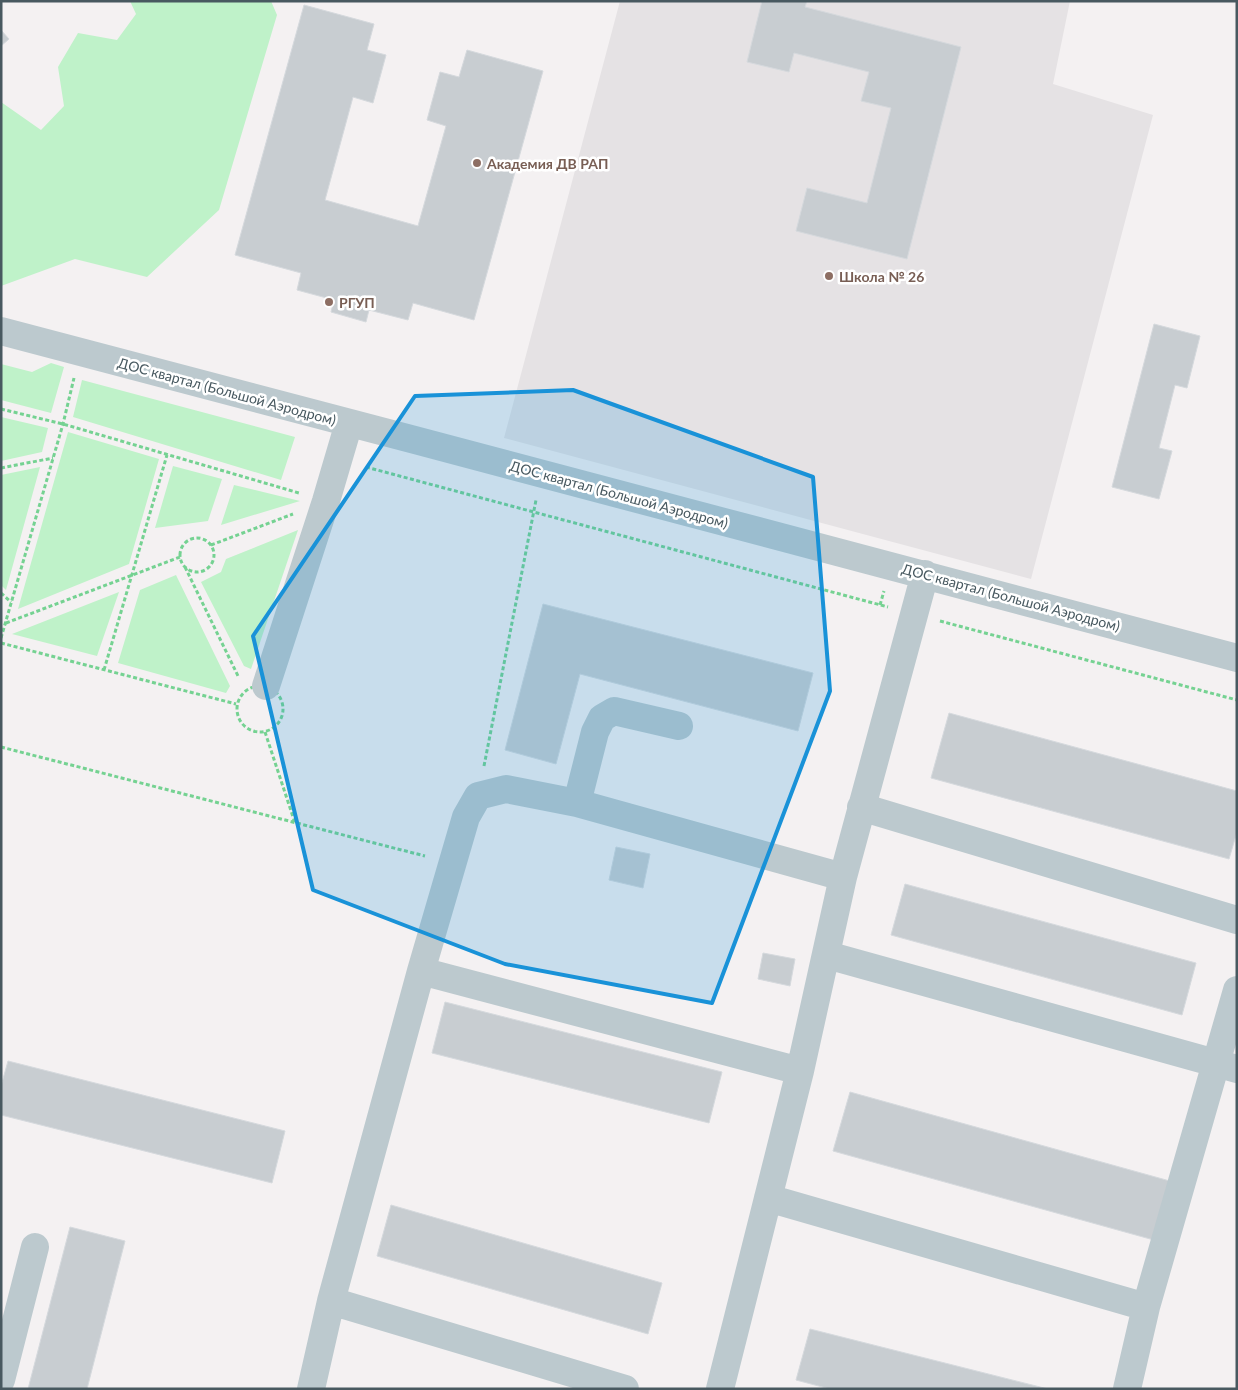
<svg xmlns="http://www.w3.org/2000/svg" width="1238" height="1390" viewBox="0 0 1238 1390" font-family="Lato,sans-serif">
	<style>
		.education { fill: #e5e2e4 }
		.green { fill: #bff2c9 }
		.building { fill: #c8cdd1; stroke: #d5d9dd }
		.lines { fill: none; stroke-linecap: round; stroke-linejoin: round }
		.path { stroke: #75d292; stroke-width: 3; stroke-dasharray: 4 2.5; stroke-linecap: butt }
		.minor { stroke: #bcc9ce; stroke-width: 28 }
		.marked { fill: #1992d8; fill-opacity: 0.2; stroke: #1992d8; stroke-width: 4; stroke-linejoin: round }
		.education-dot { fill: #8d6e63; stroke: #fff; stroke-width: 2 }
		.labels { text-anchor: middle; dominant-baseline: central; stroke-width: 5; stroke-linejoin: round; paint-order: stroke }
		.education-label { font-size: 14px; font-weight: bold; fill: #785e54; stroke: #fff; text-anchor: start }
		.street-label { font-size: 14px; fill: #485960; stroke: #fff }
	</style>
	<rect width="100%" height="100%" fill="#f4f1f2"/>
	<path class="education" d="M620 1H1070L1053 84 1153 115 1031 579 504 438Z"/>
	<path class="green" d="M130 1H271L277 15 219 210 147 277 75 259 1 286V102L41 130 64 106 58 67 78 33 117 40 136 14Z
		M51 363 64 367 51 413 1 400V364L32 372Z
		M82 380 295 437 281 480 73 417Z
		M1 417 48 428 42 452 1 461Z
		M68 432 159 459 129 564 18 609Z
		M173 466 222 479 208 521 155 528Z
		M40 467 6 590 1 585V475Z
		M234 485 300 501 221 525Z
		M298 530 251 669 244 666 201 582 221 572 226 559Z
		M176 575 230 686 226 693 118 663 140 590Z
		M119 592 97 656 12 634Z"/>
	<path class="building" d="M762 1H807L805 7 961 47 907 259 796 231 807 188 867 203 891 108 861 101 869 72 794 53 789 72 747 62Z
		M304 5 374 24 367 50 386 55 373 103 353 97 325 200 418 226 446 126 427 120 440 72 459 77 467 50 543 71 474 320 413 303 408 320 369 310 366 322 331 312 334 300 297 290 301 273 235 255Z
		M1 30 9 39 1 46Z
		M1154 324 1200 336 1187 388 1175 385 1159 448 1172 451 1159 499 1112 487Z
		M543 604 813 673 798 731 580 674 556 764 505 750Z
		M949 713 1237 791V832L1229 859 931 778Z
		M616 847 650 854 643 888 609 880Z
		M905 884 1196 963 1182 1015 891 935Z
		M763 953 795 959 790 986 758 979Z
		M445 1002 722 1072 709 1123 432 1053Z
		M8 1061 285 1131 272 1183 1 1115V1086Z
		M850 1092 1177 1183 1161 1242 833 1151Z
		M391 1205 662 1283 648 1334 377 1256Z
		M70 1227 125 1241 87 1389H28Z
		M810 1329 1048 1389H830L796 1380Z"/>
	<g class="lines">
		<path class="path" d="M1 409 63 424 299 493
			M366 467 888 607
			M1 468 53 458
			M180 555a17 17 0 1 1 34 0a17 17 0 1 1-34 0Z
			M211 545 293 514
			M185 567 239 678
			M1 593 11 602
			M880 605 884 591
			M940 621 1237 700
			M6 623 180 557
			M1 638 63 424 74 378
			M1 643 236 704
			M104 670 167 455
			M237 709a23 23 0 1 1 46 0a23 23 0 1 1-46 0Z
			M265 732 295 823
			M1 747 425 856
			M484 766 536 500"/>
		<path class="minor" d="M1 331C413 440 825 547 1237 658
			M266 686 326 501 349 423
			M577 803 595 732 602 718 614 711 679 726
			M861 807 1237 920
			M827 955 1237 1069
			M421 971 800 1071
			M768 1198 1146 1307
			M1 1380 35 1247
			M311 1389 331 1301
			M625 1389 331 1301 421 971 466 817 478 796 506 789 577 803 843 877
			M720 1389 800 1071 843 877 925 574
			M1127 1389 1146 1307 1237 990"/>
	</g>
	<path class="marked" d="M573 390 813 477 830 691 712 1003 505 964 313 890 253 636 415 396Z"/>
	<g class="education-dot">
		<circle cx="477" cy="163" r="5"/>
		<circle cx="829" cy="276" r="5"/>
		<circle cx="329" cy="302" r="5"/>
	</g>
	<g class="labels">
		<g class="education-label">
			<text x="487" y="163">Академия ДВ РАП</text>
			<text x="839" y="276">Школа № 26</text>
			<text x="339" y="302">РГУП</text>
		</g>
		<g class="street-label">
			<text transform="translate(227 391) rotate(15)">ДОС квартал (Большой Аэродром)</text>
			<text transform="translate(619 494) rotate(15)">ДОС квартал (Большой Аэродром)</text>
			<text transform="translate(1011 597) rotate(15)">ДОС квартал (Большой Аэродром)</text>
		</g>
	</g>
	<rect width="1238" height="1390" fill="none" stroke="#485960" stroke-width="5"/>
</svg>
